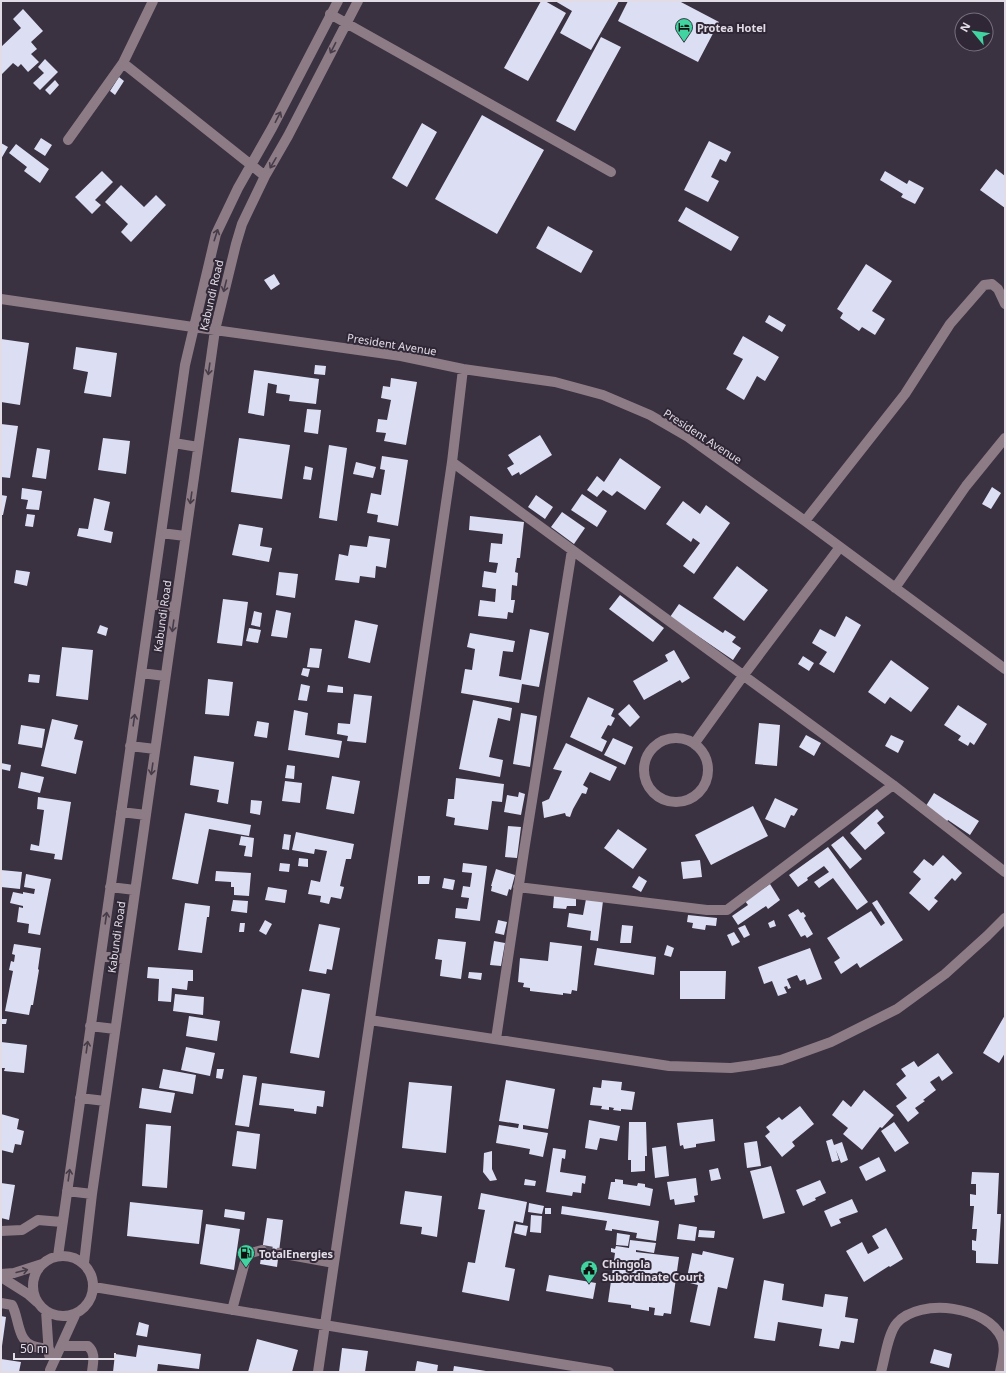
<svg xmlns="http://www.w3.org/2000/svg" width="1006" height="1373" viewBox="0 0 1006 1373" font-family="'Noto Sans',sans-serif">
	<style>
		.building { fill: #dcdef3 }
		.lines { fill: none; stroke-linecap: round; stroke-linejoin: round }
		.minor-tunnel { stroke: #534b5a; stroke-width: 10; stroke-dasharray: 10 5; stroke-linecap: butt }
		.minor { stroke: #8d7c86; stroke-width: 10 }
		.oneway { stroke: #473c4a }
		.labels { text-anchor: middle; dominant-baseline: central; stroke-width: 4; stroke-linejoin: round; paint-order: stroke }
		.poi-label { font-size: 11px; font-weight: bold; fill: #e2dce6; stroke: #302736; text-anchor: start }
		.street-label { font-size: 11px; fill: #e2dce6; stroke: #302736 }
	</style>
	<rect width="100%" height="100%" fill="#3a3141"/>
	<path class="building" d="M541 1H545L566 13 528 81 504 68Z
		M555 1H619L591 50 560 33 572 11Z
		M628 1H679L719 22 698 62 618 21Z
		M23 9 43 31 31 42 37 49 31 54 39 62 28 72 21 64 18 67 13 63 1 75V47L21 28 13 19Z
		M601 37 621 47 575 131 556 121Z
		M45 59 58 72 40 90 33 83 44 73 38 67Z
		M119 77 124 81 115 95 110 91Z
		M55 80 59 85 50 95 45 90Z
		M482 115 544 150 497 234 435 199Z
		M422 123 437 132 407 187 392 178Z
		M41 138 52 145 45 156 34 149Z
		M709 141 731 152 726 162 720 159 711 177 719 181 708 202 684 190Z
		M1 143 8 147 1 159Z
		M16 144 49 169 40 183 24 171 27 167 9 153Z
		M996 169 1005 176V208L980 190Z
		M102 171 113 182 95 200 101 205 92 214 75 197Z
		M885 171 907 184 909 180 924 188 915 204 901 197 903 194 880 180Z
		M121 185 144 207 156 195 166 205 131 242 121 232 128 224 105 202Z
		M686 207 739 237 731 251 678 221Z
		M548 226 593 251 581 273 536 248Z
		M866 264 892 281 872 311 885 319 875 335 862 327 859 331 840 318 843 313 837 309Z
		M274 274 280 284 271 290 264 280Z
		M769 315 786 325 782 332 765 322Z
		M743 336 779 357 765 381 757 376 744 400 726 389 743 359 733 354Z
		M1 339 29 343 20 405 1 402Z
		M76 347 117 353 111 397 84 393 88 372 73 369Z
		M315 365 326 366 325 375 314 374Z
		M254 370 319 379 316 404 289 401 290 395 276 393 277 385 268 383 264 416 248 413Z
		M391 378 417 382 406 445 384 441 386 433 376 432 378 419 387 420 391 400 381 398 383 386 390 387Z
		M307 409 321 410 318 434 304 432Z
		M1 424 18 426 10 478 1 477Z
		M540 435 552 455 520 475 519 472 512 476 507 468 514 464 508 455Z
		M103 438 130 441 126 474 98 470Z
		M239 438 290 445 282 499 231 492Z
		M329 445 347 448 337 521 319 518Z
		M37 448 50 450 46 479 32 477Z
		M382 456 408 460 398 526 377 522 378 515 367 513 371 493 381 495 385 470 380 469Z
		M620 458 661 487 645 510 617 491 612 496 603 490 597 497 587 490 597 476 604 482Z
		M356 462 376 467 373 478 353 474Z
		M305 466 313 468 311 480 303 479Z
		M992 487 1001 493 991 509 982 504Z
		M22 488 42 491 39 510 26 509 28 500 21 499Z
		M582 494 607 511 597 527 571 510Z
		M1 495 7 496 3 515H1Z
		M536 495 553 507 545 519 528 507Z
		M94 498 110 502 104 530 113 532 111 543 77 536 79 528 88 529Z
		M683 501 700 514 706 505 730 523 694 574 683 566 700 543 693 538 691 542 666 524Z
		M562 512 585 528 574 544 551 527Z
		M27 514 35 515 33 527 25 526Z
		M470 516 524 522 520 558H517L515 572 518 573 517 586 512 585 511 600H515L513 613 508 612 507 619 478 616 480 600 495 602 496 589 482 587 484 571 496 573 498 563 489 562 491 543 502 544 503 534 469 530Z
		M239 524 263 528 260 546 272 548 269 562 232 555Z
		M369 536 390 539 386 568 376 566 375 578 360 576 359 583 335 580 339 554 348 556 350 545 367 547Z
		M737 566 768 590 744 621 713 598Z
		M16 570 30 572 27 586 14 583Z
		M279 572 298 574 295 598 276 595Z
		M620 595 664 628 653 642 609 609Z
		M223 599 248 602 242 646 217 643Z
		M679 604 723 633 725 630 736 637 732 642 741 648 733 660 670 617Z
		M276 610 291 613 287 638 271 636Z
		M254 611 262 613 260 627 251 625Z
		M846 616 861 625 834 673 819 664 827 652 812 643 820 629 835 637Z
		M355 620 378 625 370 663 348 658Z
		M100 625 108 628 106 636 97 633Z
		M249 628 261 630 258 643 246 641Z
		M530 629 549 633 539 687 522 684 519 703 461 693 465 669 472 670 475 649 467 647 470 633 515 641 513 652 503 651 499 676 521 680Z
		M62 647 93 650 88 700 56 696Z
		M310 648 322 649 319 668 307 667Z
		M674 650 690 678 682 683 680 680 644 700 633 681 668 661 665 655Z
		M803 656 814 663 809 671 798 664Z
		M891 660 929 688 911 712 890 697 885 704 868 692Z
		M303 668 310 669 308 677 301 675Z
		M29 674 40 675 39 683 28 682Z
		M208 679 233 682 229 716 205 714Z
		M301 684 310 686 307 701 298 700Z
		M328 685 343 687V693L327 692Z
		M354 694 372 696 366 743 347 741 348 736 337 734 338 723 350 724Z
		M588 697 614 709 611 716 615 718 611 726 608 725 601 738 607 741 602 752 570 737Z
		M473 700 512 708 510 721 498 718 489 757 503 760 500 777 459 769Z
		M629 704 640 717 630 727 618 714Z
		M958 705 987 724 974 745 970 742 968 746 958 740 961 736 944 725Z
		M294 710 308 713 305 735 342 741 339 758 288 750Z
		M521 713 537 716 530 767 513 764Z
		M52 719 78 725 74 739 83 741 76 774 41 766Z
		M257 721 269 723 267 738 254 736Z
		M759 723 780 725 777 766 755 764Z
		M21 725 45 729 42 748 18 744Z
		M806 735 821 743 814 756 799 747Z
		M891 735 904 741 898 753 885 746Z
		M613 738 633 747 625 765 604 755Z
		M566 743 617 767 610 781 590 772 583 785 588 788 586 794 582 793 573 809 570 817 566 816 565 813 544 818 542 802 549 799 562 771 553 769Z
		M194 756 234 762 228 804 217 802 219 790 190 785Z
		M1 763 11 765 10 771 1 769Z
		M287 765 295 766 294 779 285 778Z
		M21 772 44 777 40 793 18 788Z
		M332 776 360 781 354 814 326 809Z
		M456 778 504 784 502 802 492 801 488 830 454 825 455 818 446 816 448 799H454Z
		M285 781 302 783 300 803 282 801Z
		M519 792 525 794 521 815 504 812 507 795 518 797Z
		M934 793 979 821 970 835 948 820 946 823 924 809Z
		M38 797 71 802 62 860 54 859 55 854 30 850 31 844 39 846 44 810 37 809Z
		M775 798 798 809 794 816 791 815 785 828 765 819Z
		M251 800 262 801 260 815 250 813Z
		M753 806 768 836 711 865 695 835Z
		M877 809 884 817 877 823 885 833 865 850 850 833Z
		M185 813 251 825 249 836 209 829 198 884 172 879Z
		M508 826 521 827 517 858 505 857Z
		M618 829 647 849 633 869 604 848Z
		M296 832 354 844 351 859H346L340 886 344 887 341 899 331 897 329 904 320 902 321 896 308 894 311 880 320 882 327 851 315 849 314 854 292 850Z
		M284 834 291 835 289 850 282 849Z
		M241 836 254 838 252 857 244 856 246 846 239 845Z
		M843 836 862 859 850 869 831 845Z
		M828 847 868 902 857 910 833 878 819 888 814 882 829 872 824 866 807 878 808 880 798 887 789 875Z
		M943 855 962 873 955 881 952 878 934 898 938 901 929 911 909 893 921 879 913 872 924 859 933 866Z
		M299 858 308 859V867L298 866Z
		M700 860 702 877 683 879 681 862Z
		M280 863 290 864 289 872 279 871Z
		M463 863 487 866 480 921 455 918 456 908 467 909 469 898 461 897 463 886 470 887 472 873 462 872Z
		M496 869 515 875 511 890 509 889 507 896 491 891 492 886H491Z
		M1 870 22 872 20 889 1 887Z
		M216 871 251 873 249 896 234 895V887H231V882L215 881Z
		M26 874 51 879 40 935 28 933 29 924 17 922 19 907 23 908V906L10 903 13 892 23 894V892L34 894 35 889 24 887Z
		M418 876H430L429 884H418Z
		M639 876 647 881 641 892 632 887Z
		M444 878 455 880 453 890 442 888Z
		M770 884 780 900 768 909 766 906 738 925 732 916 748 905 745 901Z
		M268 887 287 890 285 903 265 900Z
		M554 896 576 898V906H567L566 909 553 908Z
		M586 899 603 901 598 941 590 940 591 931 567 927 569 913 583 915Z
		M233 900 248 901 247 913 231 911Z
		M877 900 903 940 860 968 857 963 841 974 834 962 840 958 827 938 871 911 881 926 885 923 872 903Z
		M185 903 210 906 209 917H207L202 953 178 950Z
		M798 909 801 913 803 912 806 916 804 918 813 934 807 938 805 935 801 937 788 915Z
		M688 915 717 918 716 926 706 925 705 930 692 928 693 923 687 922Z
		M265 920 272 924 266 935 259 931Z
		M498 920 507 922 504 935 495 933Z
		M774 920 776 926 770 928 768 923Z
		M240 923H245L244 932H239Z
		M319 924 340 928 332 970 327 969 326 974 309 971Z
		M622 925 633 926 631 943H620Z
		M745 925 750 935 744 938 738 928Z
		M734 932 740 942 732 946 727 935Z
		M438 939 466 942 461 979 440 976 442 960 435 959Z
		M494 941 505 943 501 966 490 965Z
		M550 942 582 946 577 991 572 990 571 994 563 993V995L530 991V988L523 987 524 983 518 982 520 958 548 961Z
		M14 944 41 948 38 969 39 970 33 1005H31L29 1015 5 1011 13 971 9 970 11 961 14 962 15 955 12 954Z
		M667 945 674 948 671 957 664 955Z
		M597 948 656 957 654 975 594 965Z
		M810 948 822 979 807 985 805 979 800 981 797 975 787 979 791 988 788 989 787 986 784 987 787 993 778 996 772 981 764 984 758 967Z
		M148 967 193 970V981H188L187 990 172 988 171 1002 158 1001 159 979 147 978Z
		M680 971H726L725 999H680Z
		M469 972 482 973 481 980 468 978Z
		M302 989 330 994 319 1058 290 1053Z
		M175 994 204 997 203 1015 173 1011Z
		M1005 1015V1053L999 1063 983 1053Z
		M189 1016 220 1021 217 1041 186 1036Z
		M1 1019H7L6 1024H1Z
		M1 1042 27 1045 24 1073 4 1071 5 1068H1Z
		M186 1047 215 1053 210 1076 181 1070Z
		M938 1053 953 1073 942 1081 939 1076 930 1082 936 1090 923 1100 925 1101 915 1108 919 1113 908 1122 896 1106 907 1098 896 1084 906 1076 901 1069 914 1061 918 1067Z
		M163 1069 196 1075 193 1094 159 1088Z
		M217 1069H224L222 1079 216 1078Z
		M243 1075 257 1077 249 1127 235 1125Z
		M506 1080 555 1089 548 1129 523 1125V1129L548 1133 543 1157 529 1154 530 1149 496 1143 499 1125 518 1128 519 1124 499 1121Z
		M602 1080 622 1082 621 1090 635 1092 632 1110 621 1109V1111L613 1110 614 1108 609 1107V1110L601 1109 602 1106 590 1105 593 1087 601 1088Z
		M409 1082 452 1086 446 1153 402 1148Z
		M262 1083 325 1091 323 1107 317 1106 316 1114 294 1111V1109L259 1105Z
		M142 1088 175 1093 171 1113 139 1108Z
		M864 1090 894 1115 882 1128 880 1127 862 1150 843 1134 848 1128 832 1115 843 1100 851 1107Z
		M800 1106 814 1124 792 1142 795 1146 782 1157 765 1136 770 1132 766 1127 779 1117 782 1120Z
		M1 1114 19 1119 17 1129 24 1131 21 1145 15 1144 13 1153 1 1150Z
		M713 1119 715 1141 696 1144V1147L684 1149 683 1145 680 1146 677 1123Z
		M589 1120 620 1126 617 1141 600 1138 597 1150 585 1148Z
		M629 1122H646L647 1156H645V1171L631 1172V1160H628Z
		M894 1122 909 1143 895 1152 881 1131Z
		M146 1124 171 1126 167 1188 142 1186Z
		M237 1131 260 1134 256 1169 232 1166Z
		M832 1139 834 1145 842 1142 848 1160 841 1163 836 1150 839 1160 832 1162 826 1141Z
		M757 1141 761 1166 747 1168 744 1143Z
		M666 1146 669 1176 655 1178 652 1148Z
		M553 1148 566 1150 565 1159 562 1158 560 1172 586 1176 585 1184 582 1183 581 1193 573 1192 572 1196 546 1192Z
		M492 1151V1169L497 1180 490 1181 483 1172 484 1153Z
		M879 1157 886 1171 866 1181 859 1167Z
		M771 1166 785 1213 763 1219 750 1171Z
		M718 1168 721 1179 711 1181 709 1170Z
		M972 1172 999 1173 997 1214H1001L998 1264 976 1263V1251L972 1250V1240L976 1241 977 1229H972L974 1206H970V1194L976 1195V1184H971Z
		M696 1178 698 1195 694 1196 695 1202 675 1205 674 1199 670 1200 667 1182Z
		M525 1179 536 1181 535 1186 524 1185Z
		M615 1179 623 1180V1184L637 1186 638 1183 645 1184V1187L653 1189 650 1206 608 1199 611 1182H615Z
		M820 1180 826 1193 815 1198 816 1200 803 1206 796 1190Z
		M1 1183 15 1185 9 1220 1 1218Z
		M405 1191 442 1196 437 1237 421 1234 422 1227 400 1224Z
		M481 1193 527 1202 523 1223 514 1221 505 1267 515 1269 509 1301 462 1292 468 1262 475 1263 485 1210 478 1209Z
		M852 1199 858 1212 839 1219 841 1223 831 1227 824 1211Z
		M130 1202 203 1210 199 1244 127 1236Z
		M529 1203 544 1206 542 1214 528 1212Z
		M562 1206 659 1221 656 1241 636 1238 637 1233 612 1229V1231L605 1230 607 1221 561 1214Z
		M545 1208H551V1214H545Z
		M225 1209 245 1212 244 1220 224 1217Z
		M531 1215 542 1216 541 1233 530 1232Z
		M267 1218 283 1220 277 1267 260 1264Z
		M206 1224 240 1229 234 1270 200 1264Z
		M516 1224 528 1226 526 1236 514 1233Z
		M679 1224 697 1227 695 1241 677 1239Z
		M886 1228 903 1259 890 1267 889 1266 864 1282 846 1251 862 1242 868 1254 879 1248 872 1236Z
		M699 1230 715 1231 714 1238 698 1237Z
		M617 1233 630 1235 628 1246 616 1245Z
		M630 1240 656 1243 654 1253 636 1250V1252L679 1257 671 1314 664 1313 663 1316 654 1315 655 1308 649 1307V1311L631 1308V1305L608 1302 615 1253 611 1252V1248L615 1249 616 1246 629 1248Z
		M703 1251 734 1258 727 1289 718 1287 710 1326 690 1322 698 1285 686 1282 692 1253 702 1255Z
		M549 1275 596 1283 593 1299 546 1291Z
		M764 1280 784 1284 782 1300 823 1307 825 1294 848 1297 845 1317 858 1319 854 1343 841 1341 839 1349 819 1346 822 1329 778 1322 775 1341 754 1338Z
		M1 1316 6 1317 2 1346H1Z
		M139 1322 149 1325 147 1337 136 1335Z
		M257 1339 298 1350 292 1372H248Z
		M138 1345 201 1354 199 1369 158 1364 157 1372H113L115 1354 136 1357Z
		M342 1348 368 1351 365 1372H339Z
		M934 1349 952 1354 949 1368 930 1363Z
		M1 1359 21 1362 19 1372H1Z
		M417 1361 438 1365 437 1372H415Z
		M454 1366 486 1371V1372H453Z"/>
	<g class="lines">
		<path class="minor-tunnel" d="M262 1250 279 1253"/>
		<path class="minor" d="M330 14 611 172
			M123 63 265 176
			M68 140 123 63 153 1
			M1 299 193 327 401 356 463 369 555 382 603 395 650 415 688 437 805 521 1005 669
			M174 443 198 447
			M452 462 893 785 1005 872
			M805 521 905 394 950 324 984 285 992 284 998 289 1005 304
			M161 533 185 536
			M895 588 966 486 1005 438
			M151 604 175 607
			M141 673 165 676
			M644 770a32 32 0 1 1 64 0a32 32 0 1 1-64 0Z
			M694 744 743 676 840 547
			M130 746 155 749
			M121 812 146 815
			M110 887 135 890
			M518 887 707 910H727L893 785
			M101 956 125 959
			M370 1020 669 1066 731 1068 753 1065 781 1060 831 1042 897 1009 945 974 987 936 1005 918
			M90 1026 115 1029
			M496 1039 524 851 572 550
			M80 1098 105 1101
			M67 1191 92 1194
			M1 1231 22 1230 38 1220 62 1222
			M279 1253 334 1263
			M33 1286a30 30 0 1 1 60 0a30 30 0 1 1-60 0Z
			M58 1256 185 365 216 234 238 188 272 128 338 1
			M84 1263 92 1194 215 330 236 244 242 224 265 176 288 136 358 1
			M1 1274 14 1273 42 1264
			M1 1277 28 1294 37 1302
			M94 1287 609 1372
			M1 1303 12 1305C19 1317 17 1341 33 1346 38 1348 44 1348 49 1349
			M232 1310 246 1258 251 1253 262 1250
			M46 1311 49 1355
			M61 1346H88C96 1353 93 1362 92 1372
			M50 1370 76 1313
			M318 1372 452 462 463 369
			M881 1372C885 1358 888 1333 897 1323 920 1297 989 1306 1002 1339 1006 1349 1002 1361 1000 1372"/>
	</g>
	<defs><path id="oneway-shaft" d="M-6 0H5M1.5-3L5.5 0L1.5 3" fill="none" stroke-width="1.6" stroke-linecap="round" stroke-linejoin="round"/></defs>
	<g class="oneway">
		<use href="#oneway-shaft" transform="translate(333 48) rotate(117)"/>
		<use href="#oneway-shaft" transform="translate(278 117) rotate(-63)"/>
		<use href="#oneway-shaft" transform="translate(273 163) rotate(120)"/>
		<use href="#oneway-shaft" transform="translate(216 235) rotate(-72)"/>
		<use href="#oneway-shaft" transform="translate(225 286) rotate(104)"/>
		<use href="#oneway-shaft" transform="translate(209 369) rotate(98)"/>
		<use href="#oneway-shaft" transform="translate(191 498) rotate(98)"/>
		<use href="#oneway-shaft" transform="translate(173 626) rotate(98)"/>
		<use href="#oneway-shaft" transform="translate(134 720) rotate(-82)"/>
		<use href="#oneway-shaft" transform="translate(152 769) rotate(98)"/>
		<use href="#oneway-shaft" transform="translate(106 918) rotate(-82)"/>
		<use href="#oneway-shaft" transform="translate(87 1047) rotate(-82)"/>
		<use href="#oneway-shaft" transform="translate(69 1175) rotate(-82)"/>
		<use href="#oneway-shaft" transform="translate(22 1271) rotate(-14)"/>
	</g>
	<defs>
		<g id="hotel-pin" transform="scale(0.9)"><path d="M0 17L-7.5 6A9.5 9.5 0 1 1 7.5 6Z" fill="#41d4a1" stroke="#302736"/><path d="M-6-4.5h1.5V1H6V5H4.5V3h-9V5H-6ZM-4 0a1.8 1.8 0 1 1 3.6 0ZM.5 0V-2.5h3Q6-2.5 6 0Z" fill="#111"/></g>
		<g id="fuel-pin" transform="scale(0.9)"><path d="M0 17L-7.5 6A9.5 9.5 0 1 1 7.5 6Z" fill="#41d4a1" stroke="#302736"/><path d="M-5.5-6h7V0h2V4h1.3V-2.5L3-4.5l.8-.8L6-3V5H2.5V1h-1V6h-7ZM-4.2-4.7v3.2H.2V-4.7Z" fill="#111"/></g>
		<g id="civic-pin" transform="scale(0.9)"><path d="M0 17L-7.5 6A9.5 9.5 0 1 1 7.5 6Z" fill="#41d4a1" stroke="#302736"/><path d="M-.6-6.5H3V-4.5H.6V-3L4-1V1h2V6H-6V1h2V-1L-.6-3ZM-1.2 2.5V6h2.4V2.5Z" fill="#111"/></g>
	</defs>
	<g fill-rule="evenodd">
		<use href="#hotel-pin" x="684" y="27"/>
		<use href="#fuel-pin" x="246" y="1253"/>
		<use href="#civic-pin" x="589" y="1269"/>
	</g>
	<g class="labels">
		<g class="poi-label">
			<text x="697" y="27">Protea Hotel</text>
			<text x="259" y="1253">TotalEnergies</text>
			<text x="602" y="1263">Chingola<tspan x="602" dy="13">Subordinate Court</tspan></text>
		</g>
		<g class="street-label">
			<text transform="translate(211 295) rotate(-77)">Kabundi Road</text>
			<text transform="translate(392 344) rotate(9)">President Avenue</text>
			<text transform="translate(703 436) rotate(33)">President Avenue</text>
			<text transform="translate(162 616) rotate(-82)">Kabundi Road</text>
			<text transform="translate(116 937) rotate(-82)">Kabundi Road</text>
		</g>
	</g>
	<rect width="1006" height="1373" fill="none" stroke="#e2dce6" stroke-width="4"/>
	<g transform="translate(974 32) rotate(299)"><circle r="19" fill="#302736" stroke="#776f7c"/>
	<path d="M0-3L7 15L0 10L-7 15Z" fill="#41d4a1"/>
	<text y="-6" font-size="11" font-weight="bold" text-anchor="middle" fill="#e2dce6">N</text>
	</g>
	<path d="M14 1353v6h101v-6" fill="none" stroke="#e2dce6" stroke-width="2"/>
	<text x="20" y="1353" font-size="12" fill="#e2dce6" stroke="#302736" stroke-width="3" paint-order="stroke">50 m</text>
</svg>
